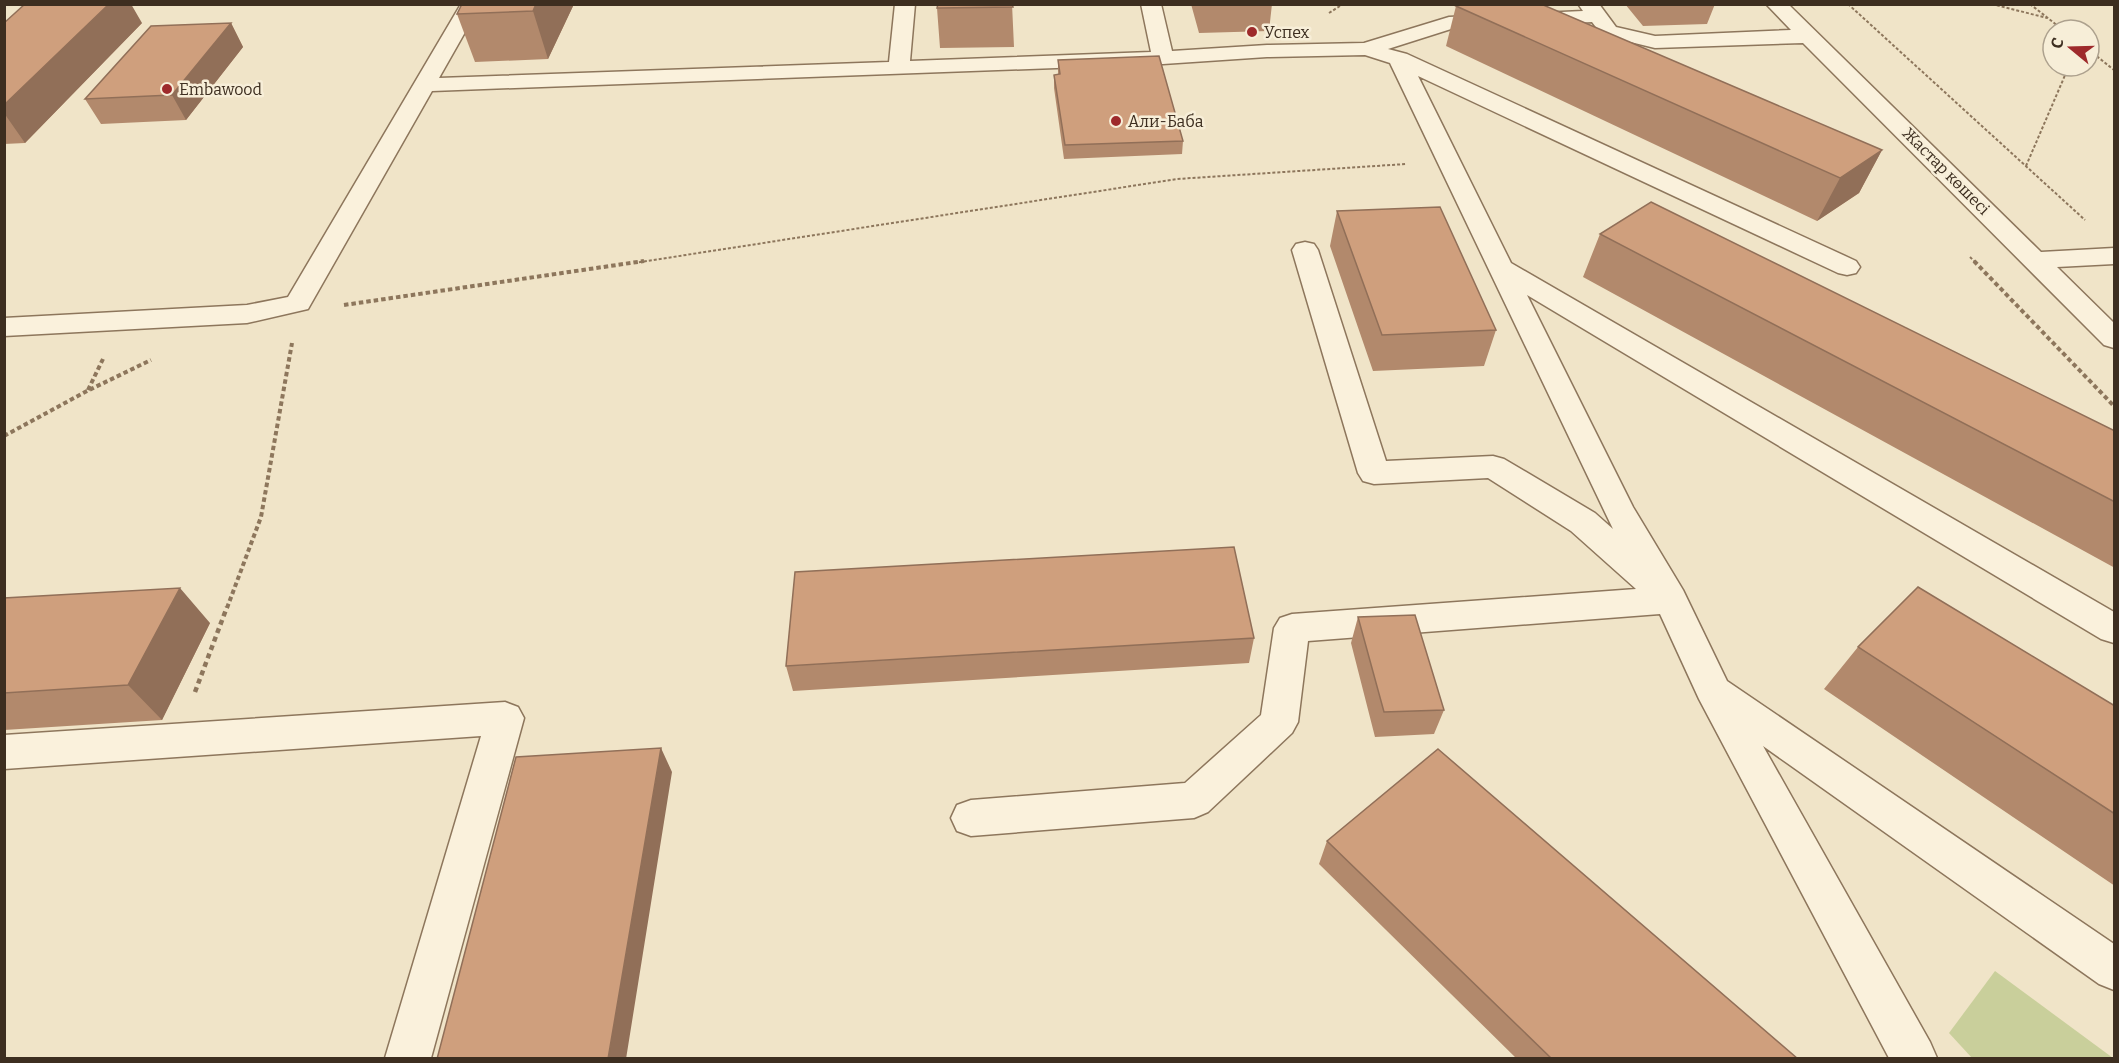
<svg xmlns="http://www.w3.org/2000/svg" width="2119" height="1063" viewBox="0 0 2119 1063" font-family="Bitter,serif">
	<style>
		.green { fill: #c9cf9b }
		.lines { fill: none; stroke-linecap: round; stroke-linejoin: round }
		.minor-casing { stroke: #8d765c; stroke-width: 3 }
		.path-far2 { stroke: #8d765c; stroke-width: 2; stroke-dasharray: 3 2; stroke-linecap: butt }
		.path-far1 { stroke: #8d765c; stroke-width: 4; stroke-dasharray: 4.5 3; stroke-linecap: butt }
		.path { stroke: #8d765c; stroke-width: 4.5; stroke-dasharray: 5 4; stroke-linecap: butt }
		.minor { fill: #faf1dc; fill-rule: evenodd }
		.wall { fill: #b2896c }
		.shaded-wall { fill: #916f58 }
		.building { fill: #cf9f7d; stroke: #916f58; stroke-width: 1.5 }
		.poi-dot { fill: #9e2a2b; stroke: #f7eed8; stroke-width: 2 }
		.labels { text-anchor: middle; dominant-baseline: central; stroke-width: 5; stroke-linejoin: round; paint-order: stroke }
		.far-poi-label { font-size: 16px; fill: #3d2e20; stroke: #f7eed8; text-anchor: start }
		.far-street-label { font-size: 16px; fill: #3d2e20; stroke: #f7eed8 }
	</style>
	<rect width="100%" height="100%" fill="#f0e4c8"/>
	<path class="green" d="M1995 971 2113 1058H1972L1949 1033Z"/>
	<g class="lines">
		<g class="minor-casing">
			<path id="minor" d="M461 4H481L439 78 889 62 895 4H915L910 61 1151 52 1141 4H1161L1172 51 1267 45 1364 43 1449 17 1583 11 1578 4H1599L1616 27 1655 36 1791 30 1766 4H1788L2041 252 2114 248V264L2057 267 2114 323V348L2104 345 1803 43 1655 48 1602 35 1592 22 1451 29 1388 49 1407 54 1856 261 1860 267 1856 273 1847 275 1838 273 1418 76 1511 263 2114 612V643L2101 639 1527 295 1633 507 1683 590 1727 681 2114 944V990L2099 984 1763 746 1930 1042 1937 1058H1889L1699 699 1660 614 1308 641 1298 722 1292 733 1208 812 1194 818 971 836 957 831 951 818 957 805 971 800 1185 783 1261 715 1274 628 1280 618 1292 614 1636 589 1571 531 1488 478 1374 484 1363 481 1358 473 1292 250 1296 244 1305 242 1314 244 1318 250 1386 461 1493 456 1504 459 1595 513 1613 529 1390 63 1365 55 1267 57 1163 64 432 91 308 309 247 323 4 336V318L247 305 288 297Z
				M505 702 518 707 524 718 431 1058H385L481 736 4 769V735Z"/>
		</g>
		<path class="path-far2" d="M1848 4 2085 220
			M1992 4 2047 18
			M2030 4 2063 30
			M1329 13 1343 4
			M2089 50 2114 70
			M2026 166 2069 66
			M1970 257 1976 263
			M634 263 1177 179 1406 164"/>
		<path class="path-far1" d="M1974 261 2114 406
			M344 305 644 261
			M88 390 103 359
			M4 436 87 391 151 360
			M227 608 261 517 292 343"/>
		<path class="path" d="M195 692 227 607"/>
		<use href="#minor" class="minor"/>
	</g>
	<path class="wall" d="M574 4 548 59 475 62 457 14Z
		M1012 4 1014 47 940 48 937 8Z
		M1191 4H1272L1269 31 1199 33Z
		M1625 4H1715L1707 24 1643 26Z
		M1456 6 1882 150 1859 193 1817 221 1446 46Z
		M4 23H142L25 143 4 144Z
		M231 23 243 47 186 120 101 124 85 99Z
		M1058 60 1183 141 1182 154 1064 159 1054 88V75L1058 74Z
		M1337 211 1496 330 1484 366 1373 371 1330 246Z
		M1600 234 2115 431V568L1583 277Z
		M4 598 210 623 162 720 4 730Z
		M1358 617 1444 710 1434 734 1375 737 1351 643Z
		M1254 638 1249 663 793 691 786 666Z
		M1858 647 2115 706V886L1824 689Z
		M1327 841 1798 1059H1517L1319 864Z"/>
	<path class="shaded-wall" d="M109 4H131L142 23 25 143 4 113V105Z
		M536 4H574L548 59 533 11Z
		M231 23 243 47 186 120 172 95Z
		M1882 150 1859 193 1817 221 1840 178Z
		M180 588 210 623 162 720 128 685Z
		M661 748 672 772 626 1059H608Z"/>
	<path class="building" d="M25 4H109L4 105V23Z
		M462 4H536L533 11 457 14Z
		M938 4H1012L1013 7 937 8Z
		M1459 4H1541L1882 150 1840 178 1456 6Z
		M231 23 172 95 85 99 151 26Z
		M1159 56 1183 141 1065 145 1054 75 1060 74 1058 60Z
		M1651 202 2115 431V502L1600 234Z
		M1440 207 1496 330 1382 335 1337 211Z
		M1234 547 1254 638 786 666 795 572Z
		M1918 587 2115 706V814L1858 647Z
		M180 588 128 685 4 693V598Z
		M1415 615 1444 710 1384 712 1358 617Z
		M661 748 608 1059H437L516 757Z
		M1438 749 1798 1059H1552L1327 841Z"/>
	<g class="poi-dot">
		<circle cx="1252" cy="32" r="6"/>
		<circle cx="167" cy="89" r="6"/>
		<circle cx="1116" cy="121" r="6"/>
	</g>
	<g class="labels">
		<g class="far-poi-label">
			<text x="1264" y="32">Успех</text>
			<text x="179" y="89">Embawood</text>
			<text x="1128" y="121">Али-Баба</text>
		</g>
		<g class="far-street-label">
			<text transform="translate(1946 171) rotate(45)">Жастар көшесі</text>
		</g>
	</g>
	<rect width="2119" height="1063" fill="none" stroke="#3d2e20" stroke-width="12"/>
	<g transform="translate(2071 48) rotate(289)"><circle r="28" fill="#f7eed8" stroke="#ada18e" stroke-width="1.5"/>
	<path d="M0-4.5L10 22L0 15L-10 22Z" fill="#9e2a2b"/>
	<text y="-9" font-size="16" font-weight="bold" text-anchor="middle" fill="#3d2e20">С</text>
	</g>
</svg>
